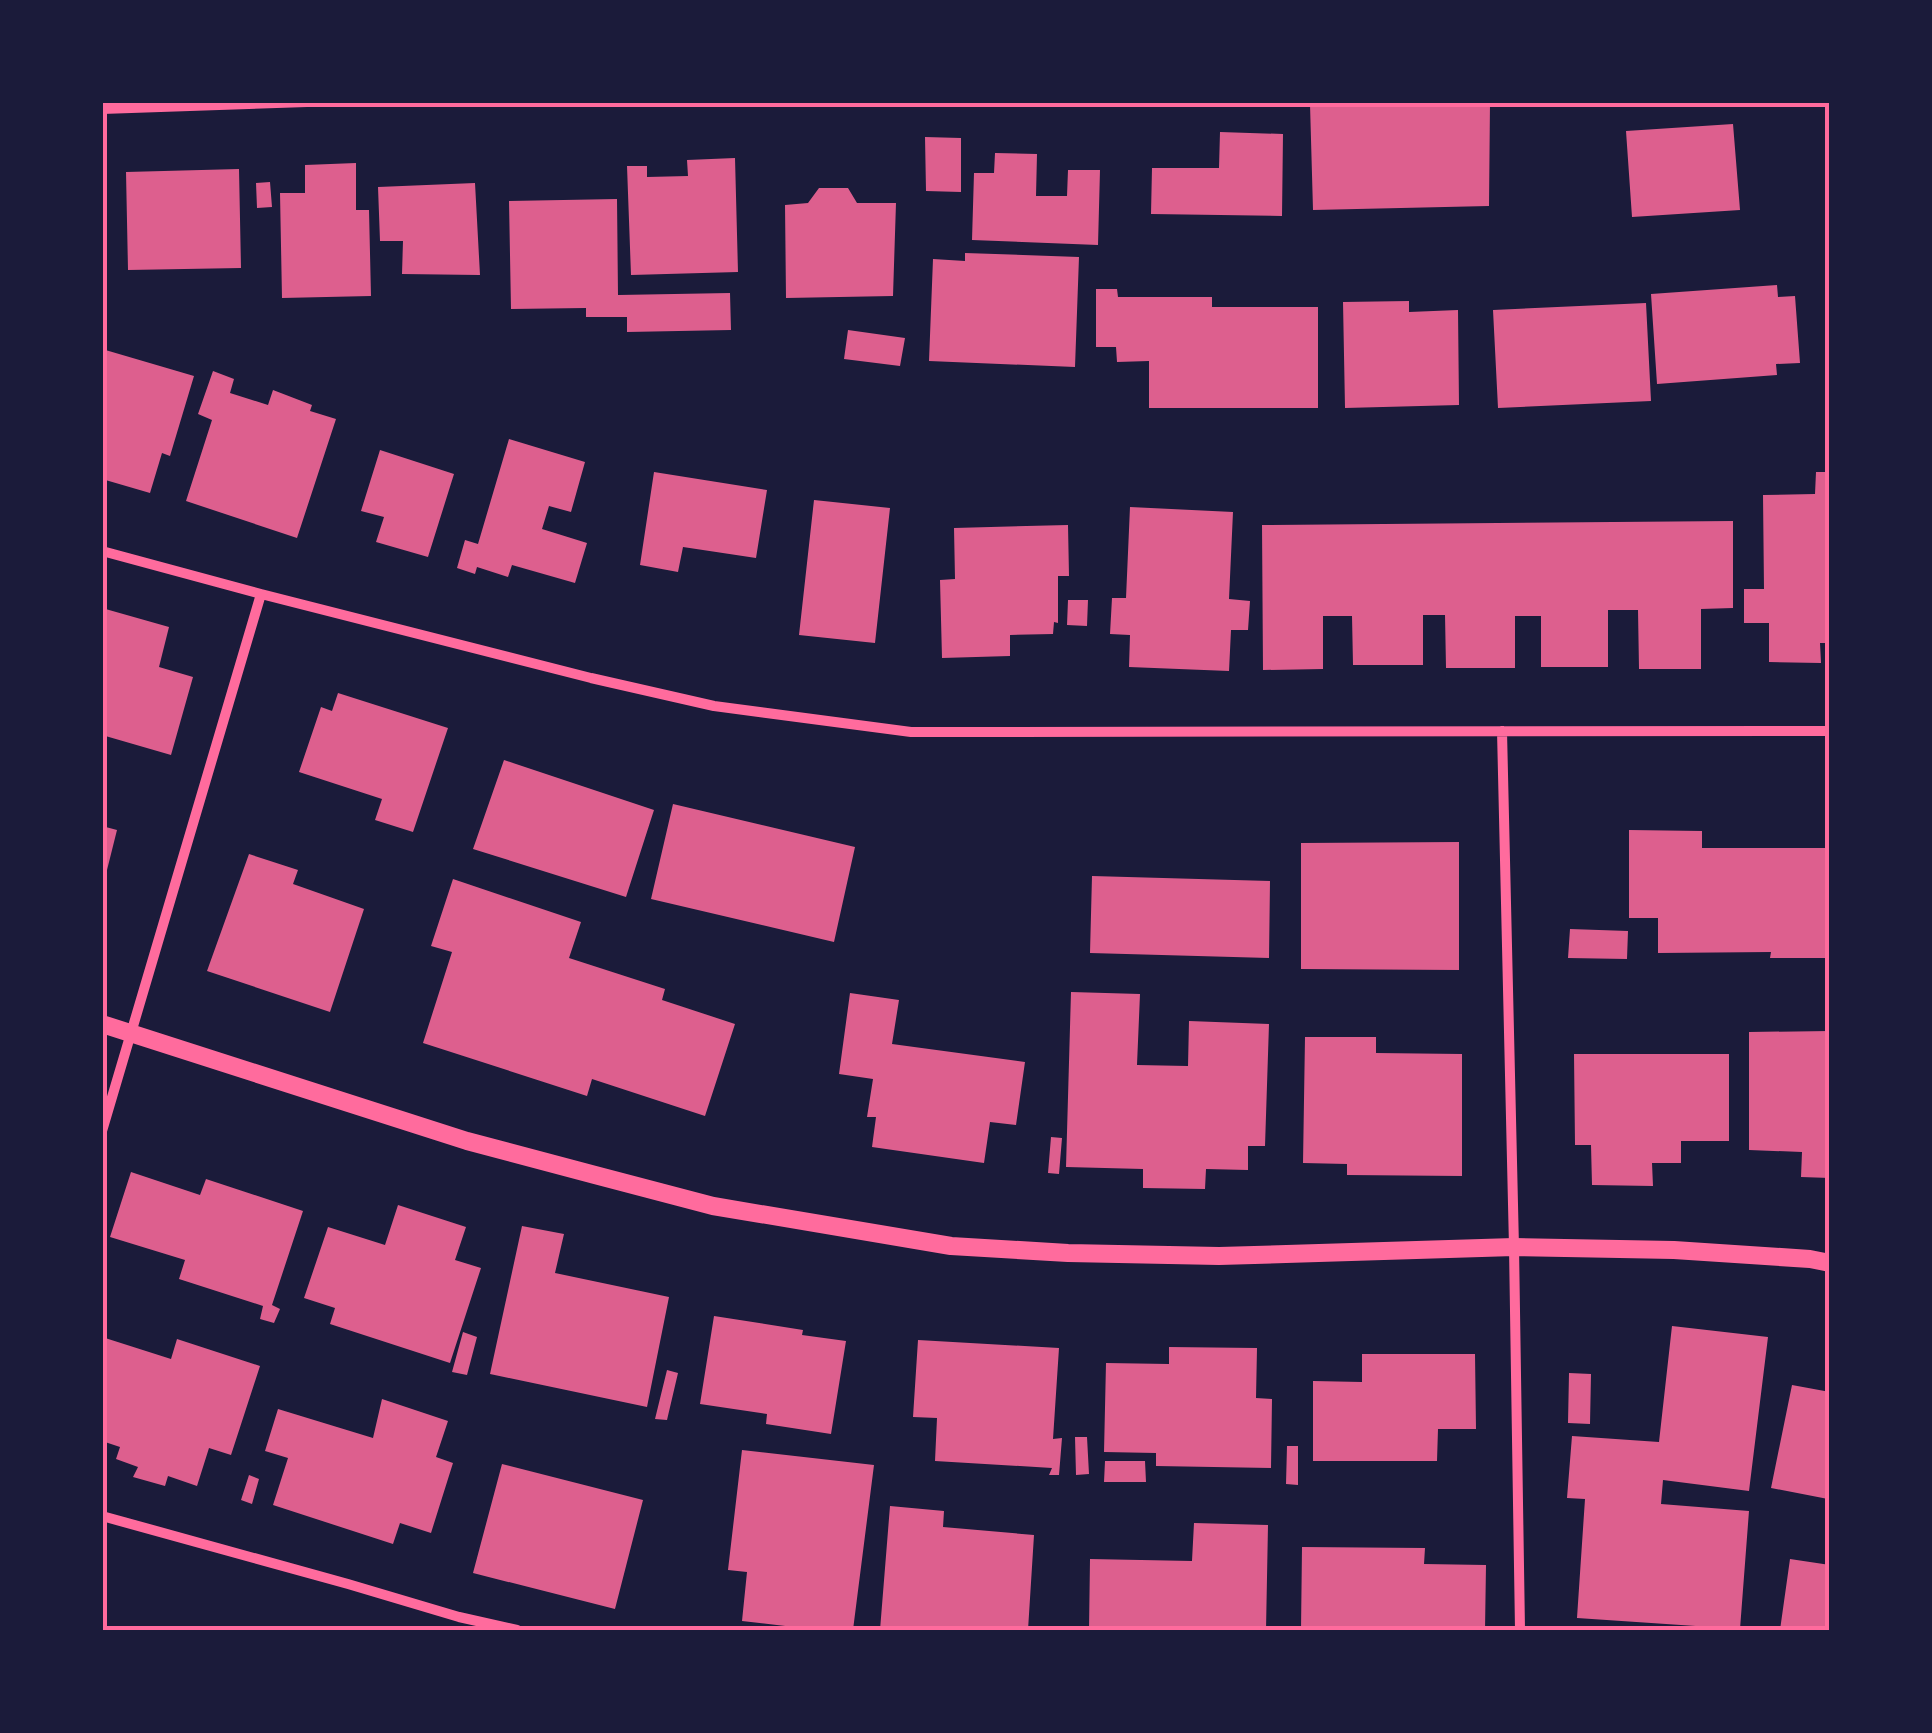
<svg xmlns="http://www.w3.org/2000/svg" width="1932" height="1733" viewBox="0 0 1932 1733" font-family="Raleway,sans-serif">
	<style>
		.building { fill: #dd5f8e }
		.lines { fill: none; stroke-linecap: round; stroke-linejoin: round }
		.minor { stroke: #ff6b9d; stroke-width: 10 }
		.tertiary { stroke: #ff6b9d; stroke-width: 18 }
		.neatline { fill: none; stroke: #ff6b9d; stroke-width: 4 }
	</style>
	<rect width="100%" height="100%" fill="#1b1b3a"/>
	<path class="building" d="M1399 102H1490L1489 206 1313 210 1310 104Z
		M1733 124 1740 210 1632 217 1626 131Z
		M1220 132 1283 134 1282 216 1151 214 1152 168H1219Z
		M925 137 961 138V192L926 191Z
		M995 153 1037 154 1036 196H1067L1068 170H1100L1098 245 972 240 974 173H994Z
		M735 158 738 272 631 275 627 166H647V177L688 176 687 160Z
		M356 163V210H369L371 296 282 298 280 193H305V165Z
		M239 169 241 268 128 270 126 172Z
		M270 182 272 207 257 208 256 183Z
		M475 183 480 275 402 274 403 241H380L378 187Z
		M819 188H848L857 203H896L893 296 786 298 785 205 808 203Z
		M617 199 618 295 730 293 731 330 627 332V317H586V308L511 309 509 201Z
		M965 253 1079 257 1075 367 929 361 933 259 965 261Z
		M1777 285 1778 297 1795 296 1800 363 1776 364 1777 375 1657 384 1651 294Z
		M1096 289H1117L1118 297H1212V307H1318V408H1149V361L1117 362 1116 347H1096Z
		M1409 301V312L1458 310 1459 405 1345 408 1343 302Z
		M1646 303 1651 401 1498 408 1493 310Z
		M848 330 905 338 900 366 844 359Z
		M102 349 194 376 170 456 162 453 150 493 102 479Z
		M213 371 234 379 230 393 268 405 273 390 312 405 310 411 336 419 297 538 186 501 212 420 198 414Z
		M509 439 585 462 571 512 549 506 542 529 587 543 575 583 512 565 508 577 477 567 475 574 457 568 465 540 478 544Z
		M380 450 454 474 428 557 376 542 384 517 361 511Z
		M654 472 767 490 756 558 683 547 678 572 640 565Z
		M1816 472H1830V643H1820L1821 663 1769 662V623H1744V589H1764L1763 495 1815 494Z
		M814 500 890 508 875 643 799 635Z
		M1130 507 1233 512 1229 599 1250 601 1248 630H1231L1229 671 1129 667 1130 635 1110 634 1112 598H1126Z
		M1733 521V608L1701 609V669H1639L1638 610H1608V667H1541V616H1515V668H1446L1445 615H1423V665H1353L1352 616H1323V669L1263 670 1262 525Z
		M1068 525 1069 576H1058V623L1054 622 1053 634 1010 635V656L942 658 940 580 955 579 954 528Z
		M1068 600H1088L1087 626 1067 625Z
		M102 608 169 627 159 667 193 677 171 755 102 735V720L106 709H102Z
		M338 693 448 728 413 832 375 820 382 799 299 772 321 707 332 711Z
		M504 760 654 810 626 897 473 849Z
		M673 804 855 847 834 942 651 899Z
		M102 826 117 830 104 882H102Z
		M1629 830 1702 831V848H1830V958H1770L1771 952 1658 953V918H1629Z
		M1459 842V970L1301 969V843Z
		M249 854 298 870 293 884 364 909 330 1012 207 971Z
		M1092 876 1270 881 1269 958 1090 953Z
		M453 879 581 922 569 958 665 989 662 1000 735 1024 705 1116 592 1079 587 1096 423 1043 452 952 431 946Z
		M1570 929 1628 931 1627 959 1568 958Z
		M1071 992 1140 994 1137 1065 1188 1066 1189 1021 1269 1024 1265 1146H1248V1170L1206 1169 1205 1189 1143 1188V1169L1066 1167Z
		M850 993 899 1000 892 1044 1025 1062 1016 1125 990 1122 984 1163 872 1147 876 1117H867L873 1079 839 1074Z
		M1830 1031V1178L1801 1177 1802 1152 1749 1150V1032Z
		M1305 1037H1376V1053L1462 1054V1176L1347 1175V1164L1303 1163Z
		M1574 1054H1729V1141H1681V1163H1652L1653 1186 1592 1185 1591 1145H1575Z
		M1051 1137 1062 1138 1059 1174 1048 1173Z
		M131 1172 200 1195 206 1179 303 1211 272 1305 280 1309 274 1323 260 1319 263 1306 179 1279 185 1260 110 1237Z
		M398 1205 466 1227 455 1260 481 1268 450 1363 330 1324 335 1308 304 1298 328 1227 385 1245Z
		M522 1226 564 1234 555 1273 669 1297 647 1407 490 1374Z
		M714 1316 803 1330 802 1335 846 1341 831 1434 766 1424 767 1414 700 1404Z
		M1672 1326 1768 1337 1749 1491 1663 1480 1661 1504 1749 1511 1740 1629 1577 1618 1585 1499 1567 1498 1572 1436 1659 1442Z
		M463 1332 477 1337 467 1375 452 1372Z
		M102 1337 171 1359 177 1339 260 1366 231 1455 209 1448 197 1486 168 1476 165 1486 133 1477 138 1467 116 1459 120 1447 102 1441Z
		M918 1340 1059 1348 1053 1439 1062 1438 1059 1475H1049L1052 1468 935 1461 937 1418 913 1417Z
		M1169 1347 1257 1348 1256 1398 1272 1399 1271 1468 1156 1466V1453L1104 1452 1106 1363 1169 1364Z
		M1362 1354H1475L1476 1429H1438L1437 1461H1313V1381L1362 1382Z
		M667 1370 678 1373 667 1420 655 1419Z
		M1569 1373 1591 1374 1590 1424 1568 1423Z
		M1792 1385 1830 1392 1828 1499 1771 1488Z
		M382 1399 448 1421 436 1457 453 1463 431 1533 400 1523 393 1544 273 1505 288 1458 265 1451 278 1409 373 1438Z
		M1075 1437H1087L1089 1474 1076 1475Z
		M1287 1446H1298V1485L1286 1484Z
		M742 1450 874 1465 853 1630H819L742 1621 747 1572 728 1570Z
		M1105 1461H1145L1146 1482H1104Z
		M502 1464 643 1500 615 1609 473 1573Z
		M249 1475 259 1479 252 1504 241 1500Z
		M890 1506 944 1511 943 1527 1034 1535 1028 1630H880Z
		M1194 1523 1268 1525 1266 1630H1089L1090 1559 1192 1561Z
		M1302 1547 1425 1548 1424 1564 1486 1565 1485 1630H1301Z
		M1790 1559 1830 1565V1630H1780Z"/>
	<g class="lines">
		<path class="minor" d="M102 109 307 102
			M102 551 261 594 591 678 714 706 911 732 1830 731
			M1502 731 1514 1247 1520 1630
			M102 1131 261 594
			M102 1516 348 1584 459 1617 517 1630"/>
		<path class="tertiary" d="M102 1024 467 1141 595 1175 713 1206 951 1246 1068 1253 1219 1256 1514 1247 1674 1250 1810 1259 1830 1263"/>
	</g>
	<rect width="1932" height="1733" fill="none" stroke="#1b1b3a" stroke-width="210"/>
	<rect x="105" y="105" width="1722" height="1523" class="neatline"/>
</svg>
